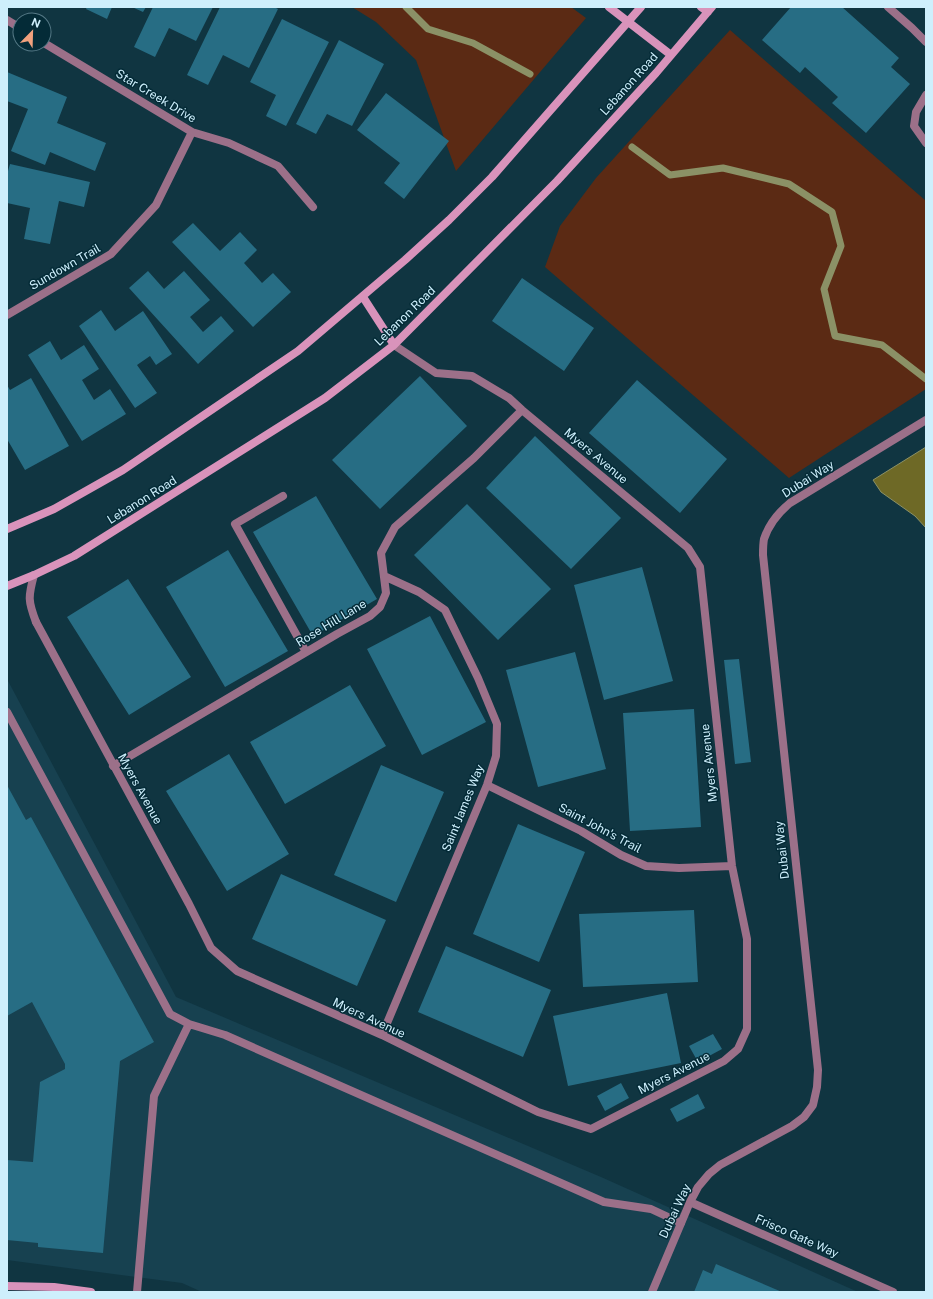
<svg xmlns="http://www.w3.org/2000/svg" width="933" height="1299" viewBox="0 0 933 1299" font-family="'Public Sans',sans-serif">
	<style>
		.built { fill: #174150 }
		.green { fill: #5b2a14 }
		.water { fill: #6e6926; stroke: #8b9166 }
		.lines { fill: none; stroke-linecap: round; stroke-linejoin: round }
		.stream { stroke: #8b9166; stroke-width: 7 }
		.building { fill: #276d84 }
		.lane { stroke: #9c7089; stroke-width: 8 }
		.street { stroke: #9c7089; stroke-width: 8 }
		.secondary { stroke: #d993bb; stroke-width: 8 }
		.labels { text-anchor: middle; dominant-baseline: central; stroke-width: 3; stroke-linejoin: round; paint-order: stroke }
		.street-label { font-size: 12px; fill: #ceeffc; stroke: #042b37 }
	</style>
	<rect width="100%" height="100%" fill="#103541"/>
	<path class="built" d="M7 679 176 997 601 1177 858 1292H202L182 1283 7 1260Z"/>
	<path class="green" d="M352 7H571L586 18 456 171 416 60 376 22Z
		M730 30 926 201V389L789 478 545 267 560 226 596 178Z"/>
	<path class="water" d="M926 447V528L915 516 881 492 873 480Z"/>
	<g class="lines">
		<path class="stream" d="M406 7 428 29 473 43 530 74
			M632 147 670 175 723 168 789 184 832 212 841 246 824 289 835 336 882 345 926 379"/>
	</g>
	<path class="building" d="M87 7H112L107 19 86 9Z
		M132 7H146L143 12Z
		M153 7H213L196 41 169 28 155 57 134 47Z
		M220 7H274L278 9 249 68 223 55 208 85 187 75Z
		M791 7H842L899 58 891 67 910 84 866 133 832 103 838 97 805 67 800 73 762 40Z
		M282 19 329 42 286 126 266 116 276 95 250 82Z
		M339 40 384 64 352 126 327 114 316 134 296 124Z
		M7 72 67 97 57 123 106 143 95 171 50 152 45 165 11 151 28 109 7 101Z
		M386 93 449 141 404 199 384 183 400 163 357 130Z
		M10 164 90 182 84 207 59 201 50 244 24 239 30 208 7 203V171H8Z
		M193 223 220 251 240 232 257 250 244 263 262 283 273 273 291 292 253 327 172 242Z
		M148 271 164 289 184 271 210 300 190 317 203 332 221 316 234 331 198 364 129 288Z
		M522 278 594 328 564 371 492 321Z
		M101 310 115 331 143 311 172 354 156 365 150 356 137 365 157 393 135 408 79 326Z
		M50 341 61 360 84 345 99 369 82 380 94 400 110 389 126 414 82 441 28 355Z
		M420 376 467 426 380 509 332 460Z
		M31 378 69 446 25 470 7 439V385L10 390Z
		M637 380 727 459 680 513 589 433Z
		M535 436 621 518 571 569 486 488Z
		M316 496 377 599 313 636 253 532Z
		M467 504 551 589 498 640 414 555Z
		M228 550 288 651 225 687 166 587Z
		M642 567 673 681 604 700 574 585Z
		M128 579 191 677 129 715 67 617Z
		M430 616 486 722 422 755 367 649Z
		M575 652 606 769 538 787 506 670Z
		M739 659 751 762 735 764 724 660Z
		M350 685 386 746 285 804 250 742Z
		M694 709 701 827 630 831 623 713Z
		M229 754 289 854 227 891 166 791Z
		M381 765 444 792 396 902 334 875Z
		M7 785 26 820 31 817 154 1042 120 1061 103 1253 38 1247V1243L7 1240V1160L33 1162 40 1082 65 1069V1064L32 1002 7 1016Z
		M518 824 585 852 539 962 473 934Z
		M281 874 386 920 357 986 252 939Z
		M694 910 698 982 583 987 579 914Z
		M446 946 551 990 523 1057 418 1012Z
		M667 993 681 1063 568 1086 553 1016Z
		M713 1034 722 1049 698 1062 689 1046Z
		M621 1083 629 1098 605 1111 597 1096Z
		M698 1094 705 1108 677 1122 670 1109Z
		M716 1264 782 1292H694L703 1270 712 1274Z"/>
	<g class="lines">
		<path class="lane" d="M888 7 912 28 926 42
			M926 95 916 112 914 126 926 143
			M283 496 235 524 306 652
			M36 622 189 904 211 948 237 971 382 1035 538 1112 591 1129 724 1061 738 1049 747 1029V939L732 866 700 567 688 548 522 410 509 398 472 376 436 373 394 345
			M7 712 170 1014 189 1024 154 1096 137 1292
			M113 766 337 634 370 616 380 607 386 593 381 553 395 527 474 458 522 410
			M487 785 581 831 621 855 646 866 679 868 732 866
			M189 1024 225 1035 604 1202 651 1209 681 1223
			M382 1035 487 785 496 756 497 724 478 678 445 610 419 592 384 576"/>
		<path class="street" d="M7 20 20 28
			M44 43 192 132 229 143 278 166 313 207
			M7 315 111 254 156 205 192 132
			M34 575C28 597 28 601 36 622
			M690 1202 893 1292
			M652 1292 690 1202 698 1187 709 1174 720 1165 792 1126 804 1117 813 1105 817 1087 818 1070 763 555C763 550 763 544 764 539 769 524 779 512 790 503L926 420"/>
		<path class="secondary" d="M609 7 671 55
			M701 7 708 12
			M363 297 394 345
			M7 529 54 509 123 470 298 351 405 260 449 220 492 177 641 7
			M7 586 34 575 74 556 325 398 394 345 557 181 656 73 712 7
			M7 1286 54 1287 91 1292"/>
	</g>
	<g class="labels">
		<g class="street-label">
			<text transform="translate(629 84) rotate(-48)">Lebanon Road</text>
			<text transform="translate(156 96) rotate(31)">Star Creek Drive</text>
			<text transform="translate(65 267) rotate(-30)">Sundown Trail</text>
			<text transform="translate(405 316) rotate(-44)">Lebanon Road</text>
			<text transform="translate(596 456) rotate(40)">Myers Avenue</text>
			<text transform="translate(808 479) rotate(-32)">Dubai Way</text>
			<text transform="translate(142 500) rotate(-32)">Lebanon Road</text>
			<text transform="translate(331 623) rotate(-31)">Rose Hill Lane</text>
			<text transform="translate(709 763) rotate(-96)">Myers Avenue</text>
			<text transform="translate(140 789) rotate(61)">Myers Avenue</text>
			<text transform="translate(463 808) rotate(-68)">Saint James Way</text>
			<text transform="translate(600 828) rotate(28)">Saint John's Trail</text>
			<text transform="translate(782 850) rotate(-96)">Dubai Way</text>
			<text transform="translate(369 1018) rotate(25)">Myers Avenue</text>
			<text transform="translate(674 1073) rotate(-27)">Myers Avenue</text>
			<text transform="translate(675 1211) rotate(-65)">Dubai Way</text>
			<text transform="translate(797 1236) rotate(24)">Frisco Gate Way</text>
		</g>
	</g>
	<rect width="933" height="1299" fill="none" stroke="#ceeffc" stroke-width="16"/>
	<g transform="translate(32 32) rotate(23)"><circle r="19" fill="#042b37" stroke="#557986"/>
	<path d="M0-3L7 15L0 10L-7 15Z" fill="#f1a17e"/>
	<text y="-6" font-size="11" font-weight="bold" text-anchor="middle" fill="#ceeffc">N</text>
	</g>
</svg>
